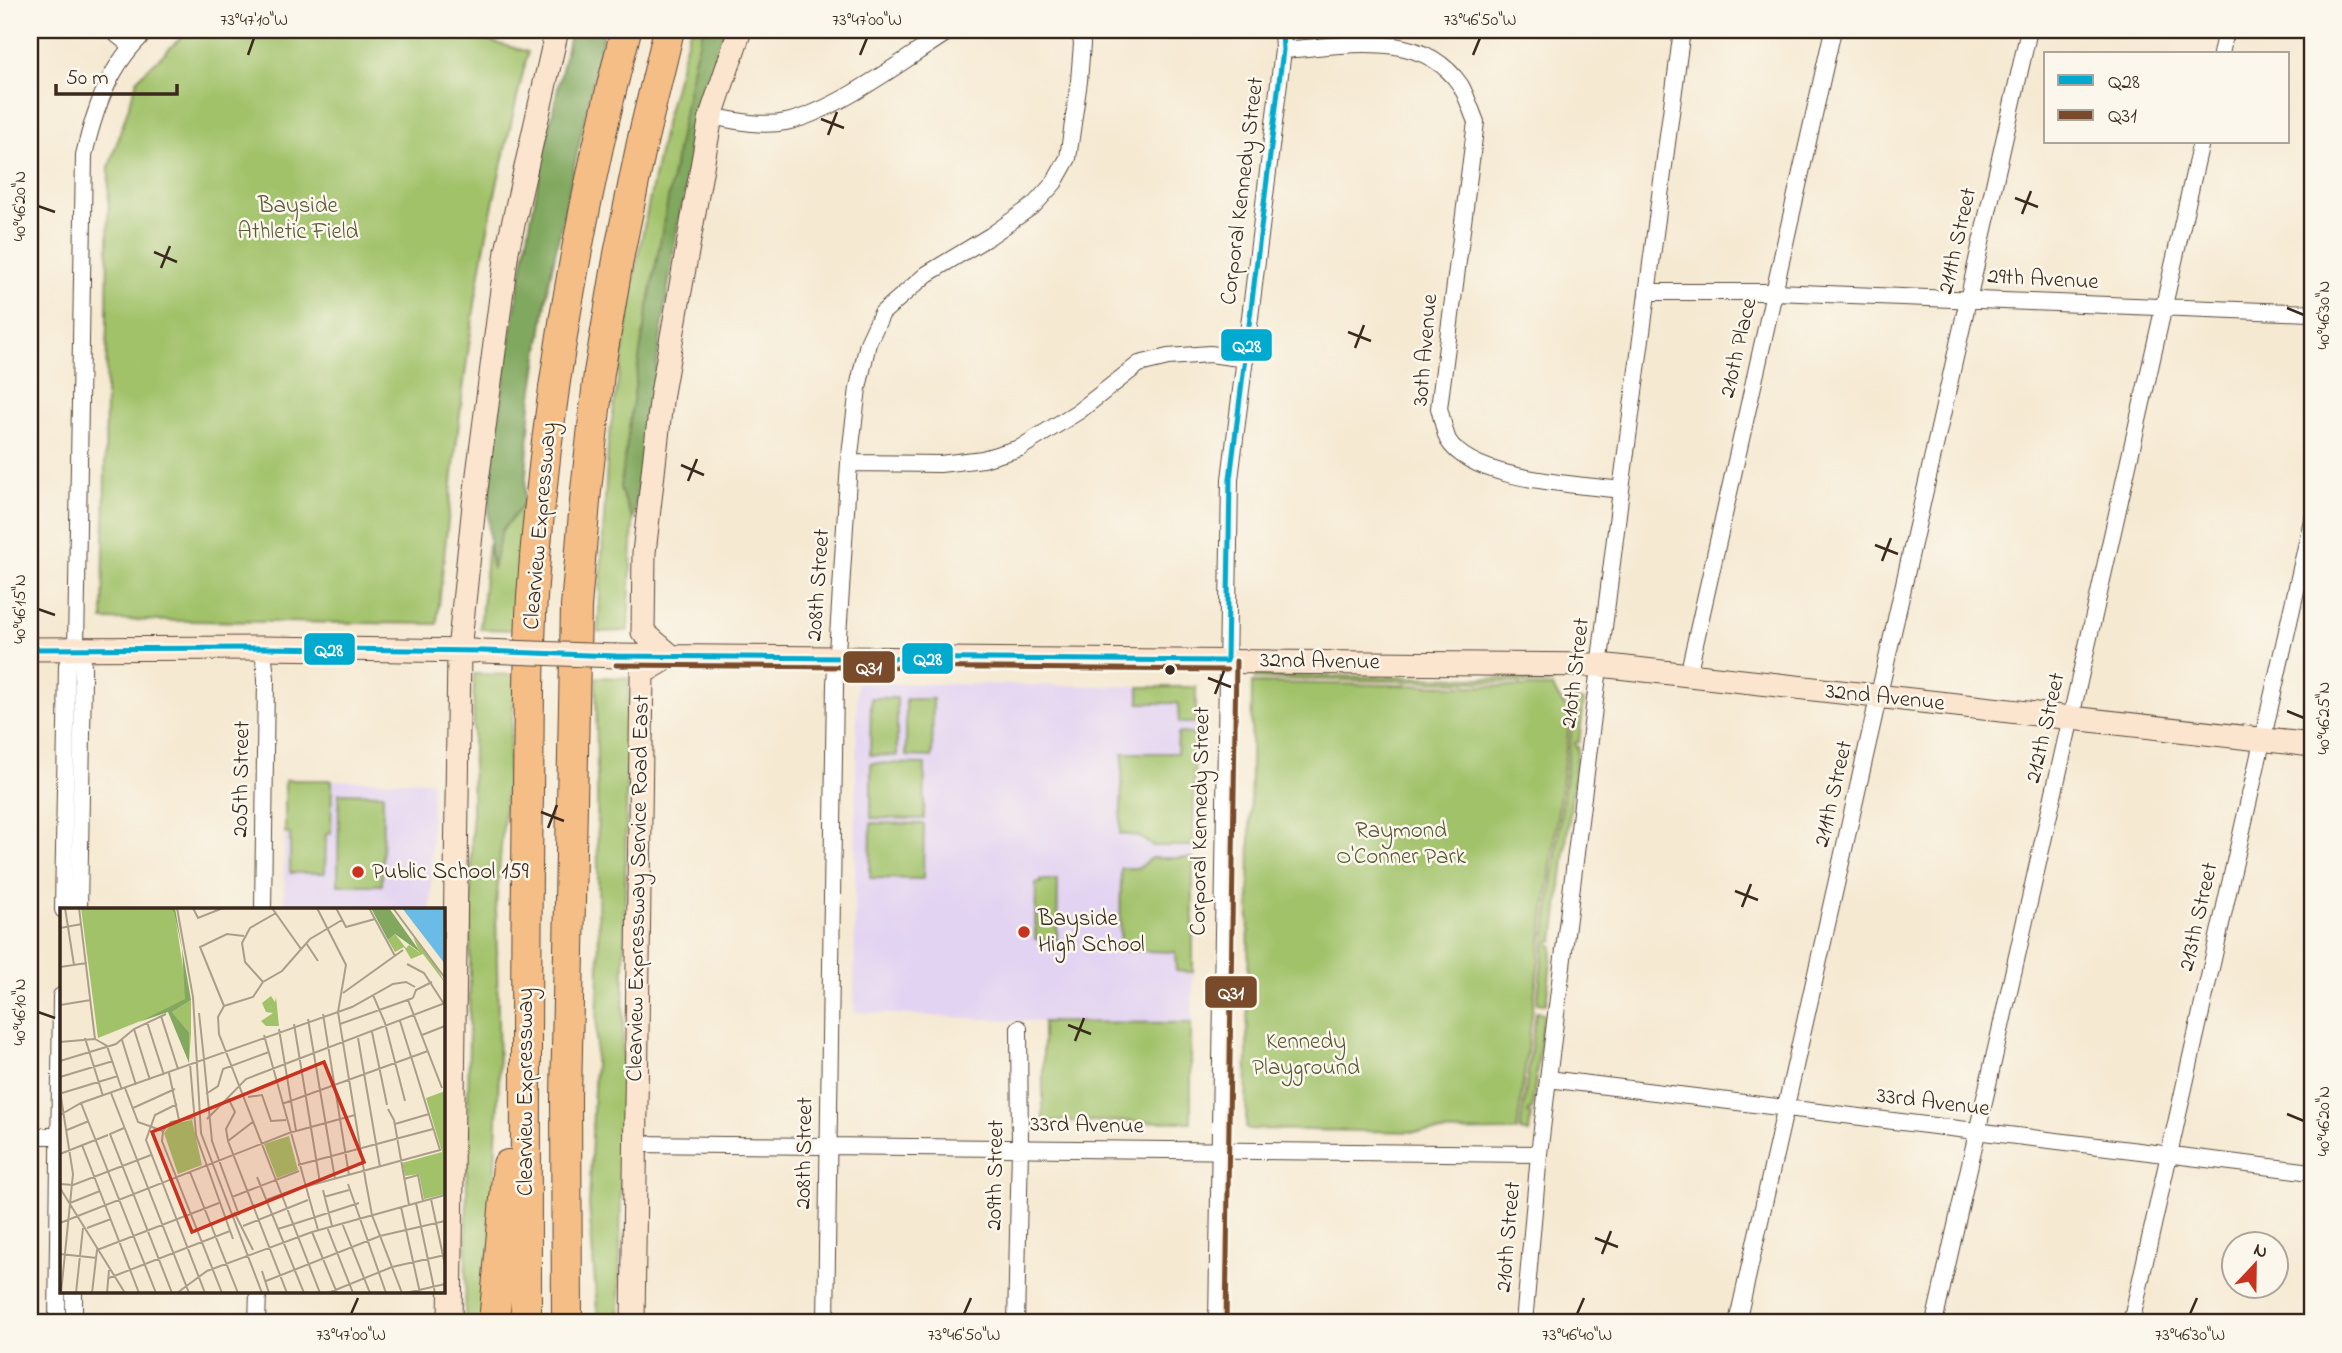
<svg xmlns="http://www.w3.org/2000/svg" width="2342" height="1353" viewBox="0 0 2342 1353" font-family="'Indie Flower',sans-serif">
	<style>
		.built { fill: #e3d3f2 }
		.green { fill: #a2c26a; stroke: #6e7644; stroke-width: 2 }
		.forest { fill: #81a85e; stroke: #5e693e; stroke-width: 2 }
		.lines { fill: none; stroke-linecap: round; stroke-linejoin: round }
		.street-casing { stroke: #574739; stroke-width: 18 }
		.secondary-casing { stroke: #574739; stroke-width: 25 }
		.highway-casing { stroke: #574739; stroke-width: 32 }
		.street { stroke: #fff; stroke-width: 16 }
		.secondary { stroke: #fbe5cf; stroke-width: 23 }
		.highway { stroke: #f6be87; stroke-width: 30 }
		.secondary-bridge-casing { stroke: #574739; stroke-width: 25; stroke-linecap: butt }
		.secondary-bridge { stroke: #fbe5cf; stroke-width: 23 }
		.bus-1-casing { stroke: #fbf7ec; stroke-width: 10 }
		.bus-2-casing { stroke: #fbf7ec; stroke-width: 10 }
		.bus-1 { stroke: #00a9ce; stroke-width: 5 }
		.bus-2 { stroke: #7a4b2a; stroke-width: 5 }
		.ticks { fill: none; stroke: #3b2a1e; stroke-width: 2.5 }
		.bus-dot { fill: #3b2a1e; stroke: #fbf7ec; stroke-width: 2.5 }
		.poi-dot { fill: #c8321e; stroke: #fbf7ec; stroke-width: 2.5 }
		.labels { text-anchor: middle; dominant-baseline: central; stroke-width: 5; stroke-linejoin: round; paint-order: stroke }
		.street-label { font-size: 23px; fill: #3b2a1e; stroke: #fbf7ec }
		.park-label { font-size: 23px; fill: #5a5835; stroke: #fbf7ec }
		.poi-label { font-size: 23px; fill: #3b2a1e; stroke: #fbf7ec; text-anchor: start }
		.inset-road { fill: none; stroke: #ab9d8a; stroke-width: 2 }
		.view { fill: #c8321e; fill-opacity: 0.15; stroke: #c8321e; stroke-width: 3.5 }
		.inset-edge { fill: none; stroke: #3b2a1e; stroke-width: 3.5 }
		.line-badge { stroke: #fbf7ec; stroke-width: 2.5 }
		.badge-label { font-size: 19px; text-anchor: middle; font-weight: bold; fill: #fff }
		.neatline { fill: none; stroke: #3b2a1e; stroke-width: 2.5 }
		.ticks-label { font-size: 18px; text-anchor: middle; fill: #3b2a1e }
	</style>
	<rect width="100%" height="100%" fill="#fbf7ec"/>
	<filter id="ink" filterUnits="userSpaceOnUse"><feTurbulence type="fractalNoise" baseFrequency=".0143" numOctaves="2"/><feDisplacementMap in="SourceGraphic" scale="14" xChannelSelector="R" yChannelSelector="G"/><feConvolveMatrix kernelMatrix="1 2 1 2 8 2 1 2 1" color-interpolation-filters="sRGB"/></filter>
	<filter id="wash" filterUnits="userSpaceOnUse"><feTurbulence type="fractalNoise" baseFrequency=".00686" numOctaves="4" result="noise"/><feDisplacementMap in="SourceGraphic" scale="28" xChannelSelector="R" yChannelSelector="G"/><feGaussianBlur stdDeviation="1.57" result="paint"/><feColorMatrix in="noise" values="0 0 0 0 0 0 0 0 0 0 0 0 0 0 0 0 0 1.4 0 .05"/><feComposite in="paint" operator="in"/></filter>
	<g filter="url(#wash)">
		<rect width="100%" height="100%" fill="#f5e9d2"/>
		<path class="built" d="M857 683 1196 687 1191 1122 1043 1121V1022L854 1012Z
			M285 780 432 781 431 910H284Z"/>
		<path class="green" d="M189 30H451L528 52C512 119 495 187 483 255 462 377 450 501 437 624L103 620 109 167 138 78Z
			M690 30H724L678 222 655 362 633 521 628 631 598 632 608 444 638 256 666 119Z
			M524 504 516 630 480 629 488 544 492 567 502 529Z
			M474 674 516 675 496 906 499 1076 492 1230 484 1323H465Z
			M1255 675 1553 679V683L1255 679Z
			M596 677 628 678 619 1323H598L589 1205 599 973Z
			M1252 683 1552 687 1565 707 1571 710 1517 1131 1420 1132 1246 1129Z
			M1139 687H1196V723H1179L1178 703H1139Z
			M871 698H897V756L870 755Z
			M906 699H933L932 757 906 756Z
			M1575 700 1584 701 1579 742 1575 743V746L1578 747 1554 941H1550V945L1553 946 1546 1004 1537 1003Z
			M1178 733 1195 734 1193 846H1152L1138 836 1120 834 1123 753H1177Z
			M871 763 925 764 924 819 871 818Z
			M285 780H332L331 834H326L325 873H290V834L285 833Z
			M339 793 383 794 382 885H338Z
			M871 823 924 824 923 879 870 878Z
			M1151 858H1193V972L1176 971 1175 952 1120 950 1121 868H1139Z
			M1041 880H1058L1057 940 1035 939 1036 883H1041Z
			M1536 1012 1544 1013 1532 1110H1529L1528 1113 1531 1114 1529 1133 1520 1131Z
			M1043 1022 1191 1023V1122L1043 1121Z"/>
		<path class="forest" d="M571 30H604L549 282 531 403 524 504 502 530 493 569C482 513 494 451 502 395 519 272 543 151 571 30Z
			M703 30H724L678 223 633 521 620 489 642 339 694 60Z"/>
	</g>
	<g filter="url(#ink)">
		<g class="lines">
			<g class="street-casing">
				<path id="street" d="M111 30 131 46
					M1283 50C1343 46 1422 27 1461 86 1467 97 1471 110 1476 122L1439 408C1442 418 1444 431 1448 440 1472 481 1578 484 1621 490
					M2221 54 2226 30
					M711 116C735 121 762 127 786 122 837 111 906 58 951 30
					M1647 292H1775L2312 313
					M849 463 940 464 983 459 1020 448 1079 411 1139 364 1168 357 1210 354 1246 359
					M263 648 266 679 263 910
					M1688 675 1833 30
					M63 910 67 665 76 649
					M79 910 83 677V665L76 649 84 155C95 108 110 63 148 30
					M1548 1079 2312 1172
					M30 1136H61
					M635 1144 1539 1154
					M57 1323 61 996
					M74 1323V1292
					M257 1323 258 1292
					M826 1323 835 684 849 463 858 388 868 343 882 313 927 274 990 236 1034 205 1054 183 1068 158 1079 81 1082 44 1080 30
					M1016 1323 1020 1148 1019 1028
					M1217 1323 1230 479 1283 50 1282 30
					M1524 1323 1539 1154 1548 1079 1621 490 1682 30
					M1737 1323 2029 30
					M1934 1323 2201 142
					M2131 1323 2312 520"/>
			</g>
			<g class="secondary-casing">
				<path id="secondary" d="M30 649 263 648 475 651
					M616 656 1600 665 2312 745
					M450 1323 459 651 474 505 507 251 557 30
					M633 1323 642 673 671 656 643 632 644 553 662 393 711 116 740 30"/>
			</g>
			<g class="highway-casing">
				<path id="highway" d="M494 1323 508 1165
					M526 1323C526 1147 525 970 528 793 529 728 528 662 532 597 545 405 578 216 626 30
					M567 1323 566 1098 576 607 586 490 599 373 619 254 643 138 669 30"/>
			</g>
			<use href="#street" class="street"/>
			<use href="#secondary" class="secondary"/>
			<use href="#highway" class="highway"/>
			<g class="secondary-bridge-casing">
				<path id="secondary-bridge" d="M482 651 616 656"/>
			</g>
			<use href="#secondary-bridge" class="secondary-bridge"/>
			<g class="bus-1-casing">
				<path id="bus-1" d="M30 649 263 648 482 651 616 656 1227 661
					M1227 661 1230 479 1283 50 1282 30"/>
			</g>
			<g class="bus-2-casing">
				<path id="bus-2" d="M616 665 1227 670
					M1226 1323 1236 661"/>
			</g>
			<use href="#bus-1" class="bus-1"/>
			<use href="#bus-2" class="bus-2"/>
		</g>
	</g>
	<path class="ticks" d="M248 55 254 38M860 55 867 38M1473 55 1480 38M821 119 844 128M828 135 837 112M2015 198 2038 207M38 206 55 212M2022 214 2031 191M154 252 177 262M161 268 170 246M2287 308 2304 315M1348 332 1371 341M1355 348 1364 325M681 465 704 475M688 481 697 459M1875 545 1898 554M1882 561 1891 538M38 609 55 615M1208 678 1231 687M1215 694 1224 671M2287 711 2304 718M541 812 564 821M548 828 557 805M1735 891 1758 900M1742 907 1751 884M38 1012 55 1018M1068 1025 1091 1034M1075 1041 1084 1018M2287 1114 2304 1121M1595 1238 1618 1247M1602 1254 1611 1231M351 1314 358 1298M964 1314 971 1298M1577 1314 1584 1298M2190 1314 2197 1298"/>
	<circle class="bus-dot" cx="1170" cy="670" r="6"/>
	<g class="poi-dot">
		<circle cx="358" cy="872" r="7"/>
		<circle cx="1024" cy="932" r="7"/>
	</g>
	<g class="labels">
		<g class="street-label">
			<text transform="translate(1243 191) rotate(-83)">Corporal Kennedy Street</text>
			<text transform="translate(1958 241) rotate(-77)">211th Street</text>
			<text transform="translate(2043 280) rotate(3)">29th Avenue</text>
			<text transform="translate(1739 348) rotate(-77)">210th Place</text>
			<text transform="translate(1426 350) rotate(-85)">30th Avenue</text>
			<text transform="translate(541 526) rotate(-85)">Clearview Expressway</text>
			<text transform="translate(819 585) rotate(-86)">208th Street</text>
			<text transform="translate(1320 662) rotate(1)">32nd Avenue</text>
			<text transform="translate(1576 673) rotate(-83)">210th Street</text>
			<text transform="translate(1885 698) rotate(6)">32nd Avenue</text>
			<text transform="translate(2046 728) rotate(-77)">212th Street</text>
			<text transform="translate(242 779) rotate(-89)">205th Street</text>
			<text transform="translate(1834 794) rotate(-77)">211th Street</text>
			<text transform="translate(1201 821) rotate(-89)">Corporal Kennedy Street</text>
			<text transform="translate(639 888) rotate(-89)">Clearview Expressway Service Road East</text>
			<text transform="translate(2199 917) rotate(-77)">213th Street</text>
			<text transform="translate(526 1092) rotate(-90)">Clearview Expressway</text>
			<text transform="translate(1933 1103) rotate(7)">33rd Avenue</text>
			<text transform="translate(1087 1126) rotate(1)">33rd Avenue</text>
			<text transform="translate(805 1153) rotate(-89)">208th Street</text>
			<text transform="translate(996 1175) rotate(-89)">209th Street</text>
			<text transform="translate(1509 1237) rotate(-85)">210th Street</text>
		</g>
		<g class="park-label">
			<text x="298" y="206">Bayside<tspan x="298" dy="26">Athletic Field</tspan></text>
			<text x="1401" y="831">Raymond<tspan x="1401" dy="26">O'Conner Park</tspan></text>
			<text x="1306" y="1042">Kennedy<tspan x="1306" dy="26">Playground</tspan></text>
		</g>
		<g class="poi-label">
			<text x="372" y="872">Public School 159</text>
			<text x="1038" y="919">Bayside<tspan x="1038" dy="26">High School</tspan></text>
		</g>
	</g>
	<g transform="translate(60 908)">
		<rect width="385" height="385" fill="#f5e9d2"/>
		<path d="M21 0H114L128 94 38 130ZM335 26 346 40 349 37 360 45 353 29 375 56 385 75 363 46 351 51 344 39 335 44 328 32ZM211 88 215 94 216 89 219 118H206L201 113 213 105 206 104 202 95ZM131 92V126L129 155V124L112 104ZM385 183V286L364 291 359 266 345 268 342 255 382 244 366 190ZM132 212 142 257 118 266 104 225 111 216ZM229 228 238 262 217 270 204 236Z" fill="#a2c26a"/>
		<path d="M109 0H115L131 92 112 104 129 124V155L108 104 79 114 125 91 122 41 114 4ZM311 0H329L361 45 335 26 328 32Z" fill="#81a85e"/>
		<path d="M342 0H385V57L382 52Z" fill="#6abbe6"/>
		<path class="inset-road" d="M5 0 14 57M19 0 35 131M117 0 133 89 141 225 202 385M133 0 138 10 163 0M212 0 241 41M257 0 286 57 278 104 306 275 312 307 342 385M276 0 286 19 315 11M309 0 335 48M333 0 385 70M0 20 22 16M246 35 258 53M347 56 364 65 384 96M0 59 27 55M203 74 185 54 182 35 190 20 216 5M283 85 343 42M313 87 325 115 345 193M353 90 356 82 372 74M348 92 382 180M0 97 31 92M164 98 158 109 159 126 260 385M164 98 193 89 203 74 222 63 250 31 282 12M164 98 140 39 167 26 184 28M139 105 144 151M263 106 289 267M101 108 118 161M248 111 275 271M87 114 104 167M234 116 260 275M280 116 353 90M74 121 90 172M219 121 236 223M312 124 327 197M204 127 258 322M362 127 385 118M25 130 43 188M298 130 320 259M35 131 47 138 62 182M62 132 76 177M0 134 35 131M144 152 152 233 179 307M0 153 56 136 74 121 106 106M130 156 136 227 173 331M109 165 119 212M0 169 53 153M65 180 78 214 103 223M0 183 13 266 1 385M2 185 58 168M51 185 129 385M146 186 158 178 163 161 209 144M188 189 202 187 211 213 226 212M168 190 175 204 166 221 168 233 227 385M21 195 96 385M117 196 95 207 86 232 145 385M222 196 368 143M73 200 115 181M328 201 334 212 349 297M0 207 21 195 292 99 333 76 346 74 355 79M147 211 186 171 385 95M335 216 369 206M64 220 50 226 112 385M7 222 29 213M103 223 102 233 162 385M103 223 111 214 133 210M168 233 194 213M22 237 79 385M0 246 48 227M238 257 373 221M130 264 178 385M197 269 244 385M344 271 358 267 363 293M0 276 13 277 91 247M288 276 326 385M244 279 380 242 340 113M0 280 65 385M263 282 272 318M172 289 239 263M264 289 289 282M371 291 385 357M206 292 244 278M10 295 40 283M356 295 375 385M341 299 360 385M174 304 193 342M0 315 229 225 295 207M282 315 310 385M183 318 248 292M267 319 293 385M27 320 51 311M218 321 299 295M252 324 277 385M0 346 37 350M202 363 209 385M49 370 170 323M206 373 320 328 385 313M16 385 23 320M32 385 37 342 159 295M47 385 49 362M117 385 147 363 252 324 385 287M268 385 332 359 385 347M346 385 385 376"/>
		<path class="view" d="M264 154 304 254 132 324 92 224Z"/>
		<rect width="385" height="385" class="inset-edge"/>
	</g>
	<g class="line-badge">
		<rect x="1220" y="328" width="53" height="34" rx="7" fill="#00a9ce"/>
		<rect x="303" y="632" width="53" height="34" rx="7" fill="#00a9ce"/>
		<rect x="901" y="642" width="53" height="33" rx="7" fill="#00a9ce"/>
		<rect x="842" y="650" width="54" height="34" rx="7" fill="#7a4b2a"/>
		<rect x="1204" y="975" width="54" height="34" rx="7" fill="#7a4b2a"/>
	</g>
	<g class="badge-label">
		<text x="1247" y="352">Q28</text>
		<text x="329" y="656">Q28</text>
		<text x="928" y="665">Q28</text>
		<text x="869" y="674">Q31</text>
		<text x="1231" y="999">Q31</text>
	</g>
	<rect width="2342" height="1353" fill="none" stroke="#fbf7ec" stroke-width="77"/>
	<rect x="2044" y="52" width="245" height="91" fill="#fbf7ec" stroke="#aea59a" stroke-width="2"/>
	<rect x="2058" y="75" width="35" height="10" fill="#00a9ce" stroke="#aea59a" stroke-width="2"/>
	<text x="2108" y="88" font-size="21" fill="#3b2a1e">Q28</text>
	<rect x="2058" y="110" width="35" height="10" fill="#7a4b2a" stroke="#aea59a" stroke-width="2"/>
	<text x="2108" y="122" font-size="21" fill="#3b2a1e">Q31</text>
	<g transform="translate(2255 1265) rotate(22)"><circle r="33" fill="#fbf7ec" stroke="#aea59a" stroke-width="2"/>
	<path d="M0-5L12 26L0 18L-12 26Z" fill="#c8321e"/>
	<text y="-10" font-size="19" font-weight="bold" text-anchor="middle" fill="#3b2a1e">N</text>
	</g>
	<path d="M56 84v10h121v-10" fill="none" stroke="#3b2a1e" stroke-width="3.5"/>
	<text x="66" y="84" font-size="21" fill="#3b2a1e" stroke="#fbf7ec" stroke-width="5" paint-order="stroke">50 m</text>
	<rect x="38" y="38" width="2266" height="1276" class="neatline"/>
	<g class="ticks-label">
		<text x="254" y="25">73°47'10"W</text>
		<text x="867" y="25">73°47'00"W</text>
		<text x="1480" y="25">73°46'50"W</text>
		<text transform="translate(19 206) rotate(-90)" y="6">40°46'20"N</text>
		<text transform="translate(2323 315) rotate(-90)" y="6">40°46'30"N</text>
		<text transform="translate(19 609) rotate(-90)" y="6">40°46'15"N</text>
		<text transform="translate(2323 718) rotate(-90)" y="6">40°46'25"N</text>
		<text transform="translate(19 1012) rotate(-90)" y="6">40°46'10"N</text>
		<text transform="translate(2323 1121) rotate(-90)" y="6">40°46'20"N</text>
		<text x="351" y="1340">73°47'00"W</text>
		<text x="964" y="1340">73°46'50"W</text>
		<text x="1577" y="1340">73°46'40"W</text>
		<text x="2190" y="1340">73°46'30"W</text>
	</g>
</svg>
